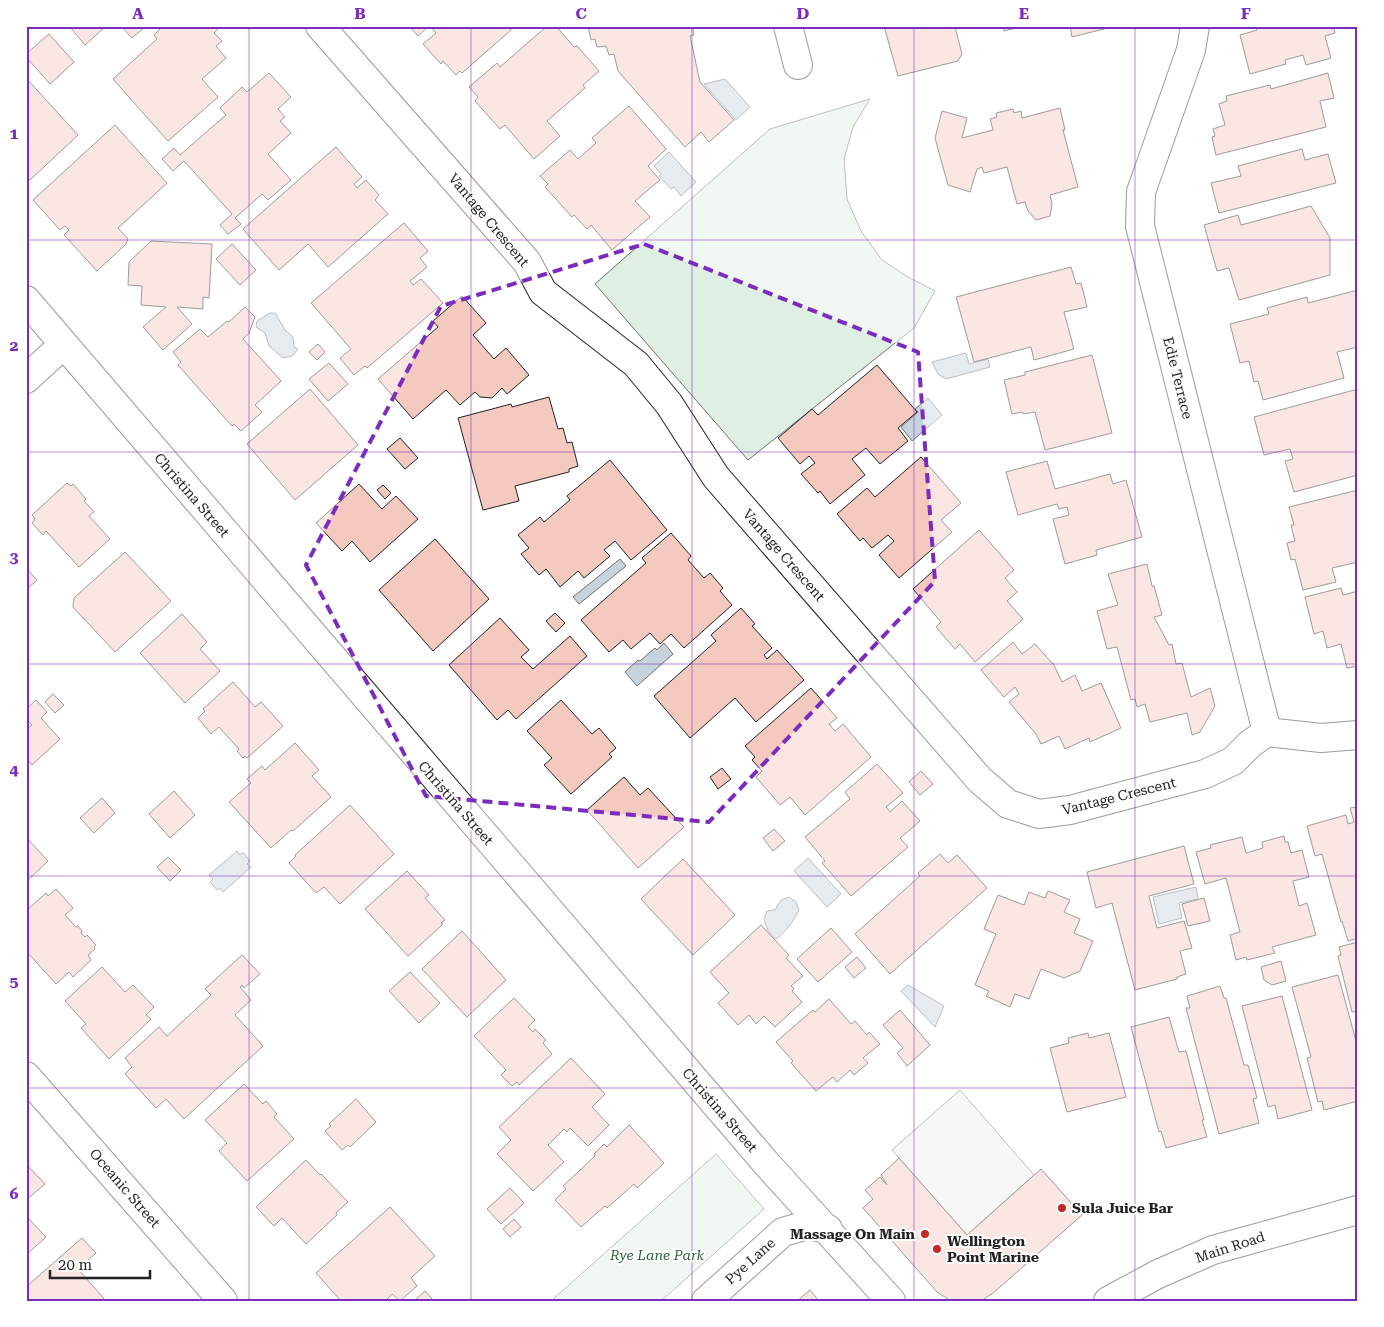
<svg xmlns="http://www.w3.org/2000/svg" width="1384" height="1327" viewBox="0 0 1384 1327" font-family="'Roboto Serif',serif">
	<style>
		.green { fill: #e0efe3; stroke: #6f6f6f }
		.parking { fill: #ededed; stroke: #6f6f6f }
		.water { fill: #c7d3dd; stroke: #6f6f6f }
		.building { fill: #f3c9c0; stroke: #222 }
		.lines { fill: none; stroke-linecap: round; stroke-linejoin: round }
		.street-casing { stroke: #222; stroke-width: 30 }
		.secondary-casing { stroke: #222; stroke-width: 30 }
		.street { stroke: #fff; stroke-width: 28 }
		.secondary { stroke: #fff; stroke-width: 28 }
		.marked { fill: none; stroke: #7b2cbf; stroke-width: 4; stroke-dasharray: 10 6; stroke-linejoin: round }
		.grid { fill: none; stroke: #7b2cbf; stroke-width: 1; stroke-opacity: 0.55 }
		.poi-dot { fill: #c62828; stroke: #fff; stroke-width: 2 }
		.labels { text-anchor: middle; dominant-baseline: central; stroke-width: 4; stroke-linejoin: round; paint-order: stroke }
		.street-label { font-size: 14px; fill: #222; stroke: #fff }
		.poi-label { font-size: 14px; font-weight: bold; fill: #222; stroke: #fff; text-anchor: start }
		.park-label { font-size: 14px; font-style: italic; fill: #2f5e38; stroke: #fff }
		.neatline { fill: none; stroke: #7b2cbf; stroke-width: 2 }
		.grid-label { font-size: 16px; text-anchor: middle; font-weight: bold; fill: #7b2cbf }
	</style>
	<rect width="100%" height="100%" fill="#fff"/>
	<path class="green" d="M870 99 853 127 844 159 847 199 861 231 882 260 906 276 935 291 914 328 748 460 595 284 770 129Z
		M716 1154 764 1209 661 1301H551Z"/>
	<path class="parking" d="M960 1090 1034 1175 967 1235 892 1150Z"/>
	<path class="water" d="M725 79 750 107 736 120 704 84Z
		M669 152 696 182 681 196 674 187 671 189 659 176 661 174 654 166Z
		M270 313H275L285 330 293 337 294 347 298 349 292 356 283 358 269 346 265 333 256 327 257 321Z
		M966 353 969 364 988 359 990 367 946 379 938 374 932 362Z
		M928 398 942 415 912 441 901 427 918 412 915 409Z
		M620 559 626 566 579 604 573 597Z
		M664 643 673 654 637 686 625 672 638 660 640 661 655 648 657 650Z
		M237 851 240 855 243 852 250 861 247 864 251 867 223 892 220 888 217 890 210 882 213 879 209 875Z
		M808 858 841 894 827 907 794 871Z
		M1196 887 1198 899 1179 903 1182 918 1159 924 1153 897Z
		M789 897 796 902 799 910C794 921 786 931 777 939 769 936 766 926 764 919L767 911 775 910 781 900Z
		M908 985 944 1006 935 1027 901 991Z"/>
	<path class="building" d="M69 26H106L85 45Z
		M121 26H146L132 38Z
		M163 26H221L214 33 222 41 216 46 226 58 202 79 218 97 168 141 113 79 157 39 154 35Z
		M409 26H429L418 36Z
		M430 26H508L511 30 462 73 460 71 456 75 443 61 441 64 423 44 436 33Z
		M547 26H556L574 47 577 46 599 71 583 85 585 88 547 121 560 136 534 159 505 125 500 129 475 101 478 97 469 87 497 63 500 67Z
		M588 26H703L693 29 694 35 690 36 700 82 734 120 709 142 701 132 685 147 618 71 614 54 609 55 606 46 597 47 595 39 591 40Z
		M884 26H958L955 27 962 54 958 61 898 76Z
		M1003 26H1025L1004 31Z
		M1070 26H1116L1072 37Z
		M1256 26H1333L1335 33 1325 36 1331 58 1306 65 1303 55 1285 60 1286 64 1250 74 1240 35 1257 30Z
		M49 34 74 62 50 84 26 57V54Z
		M269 73 291 97 278 109 285 117 280 121 291 133 268 154 291 180 268 200 262 194 235 218 241 224 228 234 220 225 232 214 184 161 173 171 162 159 174 148 180 155 226 115 220 108 242 87 247 92Z
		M1328 73 1334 98 1320 101 1326 127 1216 155 1212 137 1215 136 1213 129 1225 125 1219 104 1227 101 1226 96 1270 85 1271 89Z
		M26 78 78 135 30 180 26 176Z
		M629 106 666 149 648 166 660 180 635 201 650 217 612 250 591 225 587 229 574 215 572 217 545 187 548 184 540 176 570 150 578 159 596 143 592 138Z
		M1060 108 1065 130H1063L1078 187 1050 195 1052 204 1050 216 1036 220 1028 211 1025 202 1017 204 1007 167 984 173 982 167 977 169 970 192 948 185 935 138 942 111 967 118 962 138 993 130 990 119 997 117 996 113 1013 109 1014 113 1021 111 1022 118Z
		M115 125 167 183 118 228 128 239 126 244 97 271 64 235 69 230 65 226 60 230 33 200Z
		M336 147 362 177 354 184 357 188 366 180 379 195 375 200 388 214 328 267 308 244 279 270 243 229Z
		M1302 149 1305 160 1328 154 1336 183 1219 213 1211 183 1241 176 1238 166Z
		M1311 206 1330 238V275L1239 300 1229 268 1217 271 1204 225 1238 215 1241 225Z
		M404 223 428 251 420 258 427 267 410 281 413 285 421 279 443 303 367 368 365 366 354 375 340 358 351 349 311 303Z
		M151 241 212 244 209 298 203 297V309L177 307 192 324 163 350 143 327 166 307 141 305 142 286 128 285 129 262Z
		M232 244 256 270 240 285 216 259Z
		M1071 267 1076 284 1081 283 1087 307 1064 312 1074 349 1034 360 1031 347 974 362 956 297Z
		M1358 290V347L1337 352 1344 378 1263 400 1258 381 1254 382 1249 361 1240 363 1230 324 1269 314 1267 308 1307 297 1308 303Z
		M462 296 486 323 473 335 494 359 506 348 529 375 507 394 502 388 492 398 480 397 475 392 460 405 446 390 413 419 378 379 438 327 433 321Z
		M245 307 255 317 249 333 243 339 281 381 255 405 262 412 241 431 234 424 232 426 178 365 181 362 173 352 200 329 208 337 227 321 229 322Z
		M318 344 325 352 317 360 309 352Z
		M1092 355 1112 433 1045 450 1035 412 1023 414 1022 412 1012 414 1004 380 1025 375V372Z
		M329 363 348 384 328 401 309 379Z
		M877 365 917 412 898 428 908 441 880 464 866 448 852 459 865 475 830 504 820 491 818 493 801 474 815 463 809 456 800 464 778 438 812 409 818 415Z
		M310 389 358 445 295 500 247 444Z
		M1358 389V475L1294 492 1285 461 1293 459 1290 449 1264 455 1254 417Z
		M549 397 558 429 563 428 567 443 572 442 578 466 569 469V472L515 486 519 501 483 510 458 418 511 404 512 407Z
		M400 438 418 458 405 469 387 449Z
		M921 457 961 503 941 520 952 532 899 578 879 555 894 541 888 535 872 548 863 538 860 541 837 514 867 488 875 497Z
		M610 460 667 530 631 560 615 541 604 550 610 556 584 578 578 571 560 587 546 569 539 575 521 554 529 548 518 535 540 517 544 522 570 500 567 496Z
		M1047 461 1055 489 1110 474 1113 484 1126 480 1142 537 1096 550 1097 555 1065 564 1053 519 1069 515 1067 507 1059 509 1057 504 1018 515 1006 472Z
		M67 483 71 486 73 484 86 499 84 501 94 512 89 516 110 539 79 567 46 531 43 535 32 523 35 519 32 515Z
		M359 484 382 509 396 496 418 519 370 562 352 541 342 551 316 523Z
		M383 485 391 493 385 499 377 490Z
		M1358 490V562L1332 568 1336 582 1303 590 1295 559 1291 560 1287 543 1295 541 1291 525H1294L1289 507Z
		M979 530 1014 570 1005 578 1017 592 1007 601 1023 619 975 662 960 644 955 649 936 627 941 622 913 589Z
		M671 533 691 556 688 560 704 578 710 573 723 588 720 591 732 605 684 648 671 634 660 644 650 633 631 649 623 640 609 652 581 620 646 563 642 558Z
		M435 539 489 599 433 651 379 590Z
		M125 552 171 601 115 652 73 607 74 598Z
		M1147 564 1152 586H1154L1162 615 1154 617 1169 645 1172 644 1176 664 1182 663 1191 697 1210 688 1215 706 1200 732 1192 735 1187 713 1150 722 1145 704 1137 707 1135 699 1131 700 1117 647 1107 649 1097 611 1118 605 1108 574Z
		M26 568 37 580 26 590Z
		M1341 588 1343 595 1358 591V666L1347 668 1341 644 1327 648 1323 631 1314 634 1305 597Z
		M741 608 755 624 752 626 772 648 764 655 767 659 777 650 804 680 756 722 735 698 690 738 654 696 716 641 711 635Z
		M555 613 565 623 556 632 546 621Z
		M182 614 207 642 200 649 220 671 185 703 140 653Z
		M500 618 529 650 521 657 533 669 570 636 587 656 516 719 508 710 497 720 449 665Z
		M1013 642 1022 654 1035 644 1052 663H1053L1062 682 1075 675 1082 691 1101 683 1121 728 1090 742 1089 738 1065 749 1059 736 1041 744 1036 734 1009 702 1019 694 1015 687 1004 697 981 670Z
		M233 682 255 707 261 702 283 726 247 758 245 756 243 758 237 751 239 749 219 727 211 734 198 718 205 711 203 709Z
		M811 688 837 718 829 724 835 731 843 724 871 757 805 815 790 797 780 805 756 777 762 771 752 760 755 757 745 746Z
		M53 694 64 705 55 713 45 702Z
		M36 700 47 712 41 718 60 739 32 765 26 758V730L32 725 26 719V709Z
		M561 700 592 734 599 728 616 748 609 754 612 757 571 794 544 765 552 758 527 731Z
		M295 743 319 770 312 776 331 797 293 831 291 830 271 848 229 802 251 783 247 779 262 766 265 770Z
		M877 764 903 793 886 807 890 812 902 801 920 821 900 838 908 847 851 896 822 863 825 861 805 837 850 799 845 792Z
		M722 768 731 779 718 789 710 777Z
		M921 771 933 784 920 795 909 782Z
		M624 777 640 795 648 788 684 827 638 868 587 810Z
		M174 791 195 815 170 838 149 814Z
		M102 798 115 813 94 833 80 818Z
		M350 805 394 854 340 904 324 887 316 893 289 863 296 856 295 855Z
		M1358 807V938L1348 941 1342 921 1341 922 1322 854 1315 856 1307 826 1346 815 1348 824 1354 822 1350 808Z
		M774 829 785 841 773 851 763 838Z
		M1284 836 1285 842H1288L1291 853 1302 850 1309 877 1293 881 1299 906 1307 903 1316 935 1272 947 1275 953 1247 960 1246 957 1236 960 1230 935 1240 932 1226 878 1205 884 1196 852 1211 848 1210 845 1242 837 1246 853 1263 848 1262 842Z
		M26 837 48 861 26 882Z
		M1184 846 1194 884 1149 896 1157 928 1184 921 1192 948 1180 951 1186 974 1177 977V979L1135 990 1112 903 1096 908 1087 872Z
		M940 854 948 863 957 855 987 888 890 974 855 934 920 876 918 873Z
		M168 857 181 870 170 881 157 867Z
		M683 859 735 915 693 955 641 899Z
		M407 871 429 895 425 898 445 920 441 923 443 924 408 956 365 909Z
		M56 889 73 908 65 915 76 927 78 926 82 931 81 933 85 937 87 935 96 945 94 947 95 949 88 955 91 960 73 977 69 972 56 984 26 951V911L46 893 48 896Z
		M1048 891 1070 900 1064 912 1080 919 1074 933 1093 941 1080 971 1064 978 1041 969 1029 999 1015 994 1010 1007 986 996 989 991 975 985 996 934 984 929 998 895 1024 905 1029 892 1045 898Z
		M1204 898 1210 921 1188 926 1182 904Z
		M761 925 789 955 786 958 803 976 791 986 794 989 792 991 802 1002 775 1027 764 1016 756 1024 749 1015 738 1025 718 1003 729 993 710 972Z
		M831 928 852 952 818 982 797 959Z
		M462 931 506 980 467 1017 422 969Z
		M1358 942V1011L1352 1012 1338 956 1341 955 1339 947Z
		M242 955 260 974 244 988 242 985 240 987 251 1000 235 1015 263 1046 184 1119 166 1099 156 1108 125 1074 132 1067 125 1058 159 1027 167 1036 211 995 205 989Z
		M857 957 866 968 854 978 845 967Z
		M1281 961 1286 981 1272 985 1264 980 1261 967Z
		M102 967 125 992 133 985 154 1007 146 1015 151 1019 109 1059 81 1028 86 1024 65 1001Z
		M410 972 440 1003 419 1023 389 991Z
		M1338 975 1358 1048V1101L1324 1110 1322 1101 1318 1102 1307 1058 1311 1057 1292 987Z
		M1220 986 1224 998H1226L1244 1065H1248L1257 1098 1253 1099 1259 1123 1219 1134 1186 1008H1190L1187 996Z
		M1282 996 1312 1110 1278 1119 1275 1105 1268 1107 1242 1006Z
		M514 998 535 1020 528 1027 533 1032 535 1029 546 1040 543 1043 552 1054 519 1085 517 1082 512 1086 501 1075 506 1070 474 1036Z
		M829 999 851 1024 855 1021 867 1035 869 1032 880 1044 863 1058 868 1063 854 1075 850 1070 837 1082 833 1077 816 1091 791 1063 793 1061 776 1042 813 1010 815 1012Z
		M900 1010 930 1045 907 1066 897 1053 903 1048 883 1025Z
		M1169 1017 1179 1052 1186 1051 1204 1120H1202L1207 1137 1166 1148 1161 1131 1159 1132 1131 1027Z
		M1088 1033 1089 1038 1109 1033 1126 1097 1067 1112 1050 1048 1069 1043 1068 1038Z
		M571 1058 605 1094 592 1107 609 1125 588 1146 570 1128 567 1132 564 1129 548 1145 564 1162 533 1191 497 1154 511 1140 499 1127Z
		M244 1084 263 1104 266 1101 277 1114 274 1117 294 1139 247 1181 219 1151 227 1143 205 1120Z
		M356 1099 376 1122 350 1147 348 1145 342 1150 325 1131 331 1126 329 1124Z
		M629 1125 664 1163 637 1188 634 1184 607 1208 605 1206 581 1227 555 1200 566 1189 563 1186 595 1156 594 1154 604 1144 607 1147Z
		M899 1158 967 1235 1041 1169 1082 1215 993 1293 981 1301H951L937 1292 863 1208 873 1199 865 1190 880 1177 887 1185 881 1175Z
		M306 1160 320 1175 321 1174 348 1202 336 1213 337 1215 306 1244 282 1218 274 1226 256 1207Z
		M26 1164 45 1184 26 1200Z
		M510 1188 524 1203 501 1224 487 1209Z
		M390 1207 435 1256 411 1278 417 1286 400 1301 392 1294 385 1301H341L316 1273Z
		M26 1216 46 1237 26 1255Z
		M514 1219 521 1227 510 1237 503 1229Z
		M82 1238 96 1253 78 1269 106 1301H26V1287Z
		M810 1290 819 1301H797Z
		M425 1291 434 1301H414Z"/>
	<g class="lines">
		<g class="street-casing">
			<path id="street" d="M320 26 527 262 543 292 636 364 669 404 716 477 980 780 1008 804 1039 814 1070 810 1205 774 1233 761 1250 744 1267 732 1321 738 1358 735
				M788 26 798 65
				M1195 26 1191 50 1141 192 1140 226 1267 732
				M26 300 766 1163 891 1301
				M26 379 63 345
				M26 1076 223 1301
				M706 1301 783 1232 807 1225 828 1229"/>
		</g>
		<g class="secondary-casing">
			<path id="secondary" d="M1108 1301 1158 1274 1213 1250 1358 1210"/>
		</g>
		<use href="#street" class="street"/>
		<use href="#secondary" class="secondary"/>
	</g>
	<path d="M0 0H1384V1327H0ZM644 244 918 352 935 581 709 822 426 796 306 565 441 306Z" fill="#fff" fill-opacity=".55" fill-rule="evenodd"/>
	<path class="marked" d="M644 244 918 352 935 581 709 822 426 796 306 565 441 306Z"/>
	<path class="grid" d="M249 26V1301M471 26V1301M692 26V1301M914 26V1301M1135 26V1301M26 240H1358M26 452H1358M26 664H1358M26 876H1358M26 1088H1358"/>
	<g class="poi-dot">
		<circle cx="1062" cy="1208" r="5"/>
		<circle cx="925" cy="1234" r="5"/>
		<circle cx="937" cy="1249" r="5"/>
	</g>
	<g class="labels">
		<g class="street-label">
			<text transform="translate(489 220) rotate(50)">Vantage Crescent</text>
			<text transform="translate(1178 378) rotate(76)">Edie Terrace</text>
			<text transform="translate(192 495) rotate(49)">Christina Street</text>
			<text transform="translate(784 555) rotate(49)">Vantage Crescent</text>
			<text transform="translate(1119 796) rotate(-14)">Vantage Crescent</text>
			<text transform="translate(456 803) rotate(49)">Christina Street</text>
			<text transform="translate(720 1110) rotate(49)">Christina Street</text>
			<text transform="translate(125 1188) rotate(49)">Oceanic Street</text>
			<text transform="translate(1230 1247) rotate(-18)">Main Road</text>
			<text transform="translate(750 1261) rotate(-42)">Pye Lane</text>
		</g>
		<g class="poi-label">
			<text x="1072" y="1208">Sula Juice Bar</text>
			<text x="915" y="1234" text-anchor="end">Massage On Main</text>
			<text x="947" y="1241">Wellington<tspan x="947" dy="16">Point Marine</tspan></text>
		</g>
		<g class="park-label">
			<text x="657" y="1255">Rye Lane Park</text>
		</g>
	</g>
	<rect width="1384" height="1327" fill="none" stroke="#ffffff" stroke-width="55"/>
	<path d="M50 1270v8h100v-8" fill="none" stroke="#222222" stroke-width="2.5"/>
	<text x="58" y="1270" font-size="15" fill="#222222" stroke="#ffffff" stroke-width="4" paint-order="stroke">20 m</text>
	<rect x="28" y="28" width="1328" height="1272" class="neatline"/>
	<g class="grid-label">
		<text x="138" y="19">A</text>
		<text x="360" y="19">B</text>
		<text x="581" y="19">C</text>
		<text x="803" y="19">D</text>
		<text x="1024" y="19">E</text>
		<text x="1246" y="19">F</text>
		<text x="14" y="139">1</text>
		<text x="14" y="351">2</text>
		<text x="14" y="563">3</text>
		<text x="14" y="775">4</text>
		<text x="14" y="987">5</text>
		<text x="14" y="1199">6</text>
	</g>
</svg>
